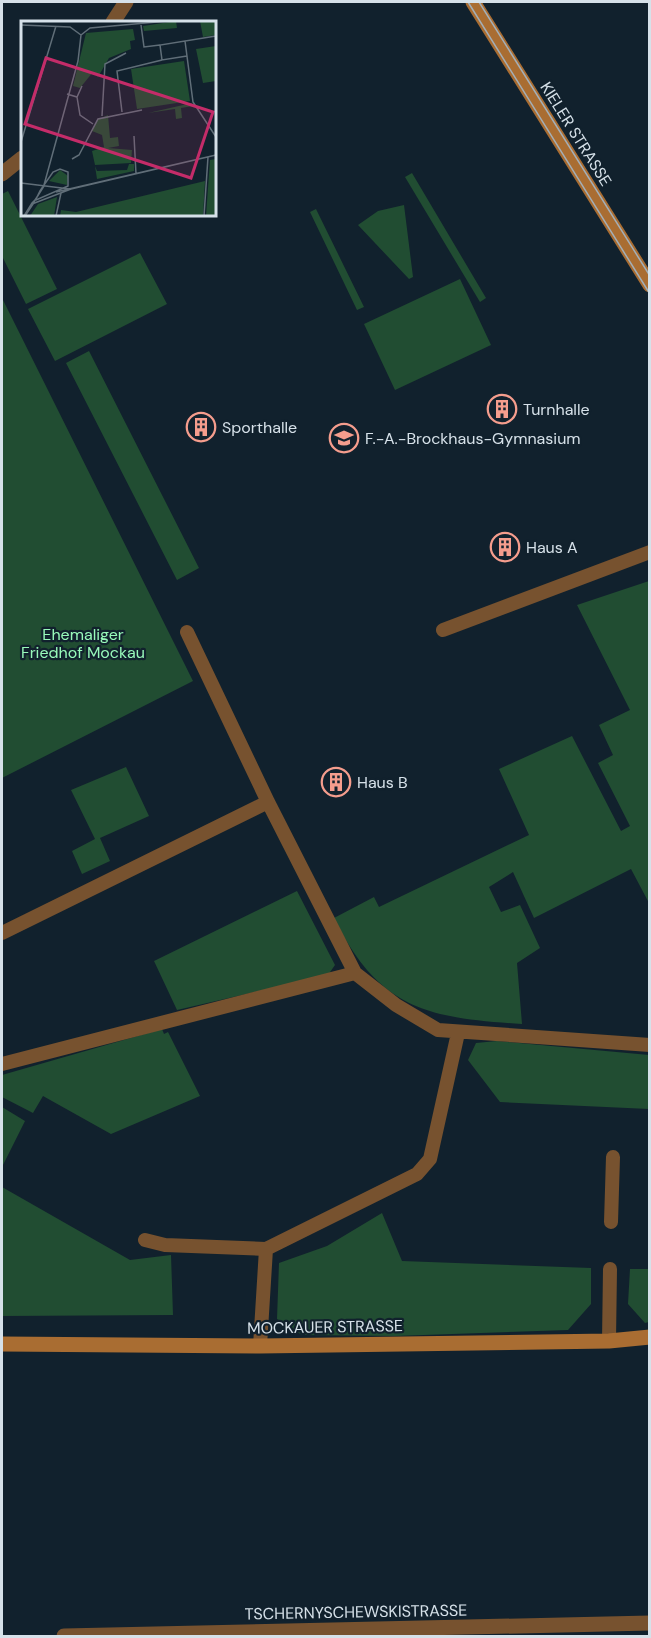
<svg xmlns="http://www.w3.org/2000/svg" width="651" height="1638" viewBox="0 0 651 1638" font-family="'DM Sans',sans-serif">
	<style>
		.green { fill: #214d32 }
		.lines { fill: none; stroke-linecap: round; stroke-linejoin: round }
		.lane { stroke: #77522f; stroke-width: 14 }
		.street { stroke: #77522f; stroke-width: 15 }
		.secondary { stroke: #a96d32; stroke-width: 15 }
		.tram { stroke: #a3afb8; stroke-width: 1.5 }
		.labels { text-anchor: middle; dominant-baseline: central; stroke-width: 4.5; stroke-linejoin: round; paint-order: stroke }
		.street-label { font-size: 16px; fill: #d6e1e9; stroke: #11212d }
		.poi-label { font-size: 16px; fill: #d6e1e9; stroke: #11212d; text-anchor: start }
		.park-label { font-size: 16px; fill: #98f9ba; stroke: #11212d }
		.inset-road { fill: none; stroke: #606e78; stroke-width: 1.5 }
		.view { fill: #c42c69; fill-opacity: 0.15; stroke: #c42c69; stroke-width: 3 }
		.inset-edge { fill: none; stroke: #d6e1e9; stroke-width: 3 }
	</style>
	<rect width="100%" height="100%" fill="#11212d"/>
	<path class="green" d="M412 173 486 298 480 302 405 177Z
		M8 191 57 289 26 304 2 256V194Z
		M404 205 413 277 409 279 358 225 378 211Z
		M316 209 364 307 357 310 310 212Z
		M140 253 167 304 55 361 28 309Z
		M460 279 491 345 395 390 364 324Z
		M2 298 193 681 2 778Z
		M89 351 199 568 177 580 66 363Z
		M649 581V903L631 869 534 918 513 872 489 887 501 912 520 905 540 948 517 963 522 1024C427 1018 379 1009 334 918L374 897 379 907 529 835 499 769 572 736 621 831 630 826 598 763 613 755 599 725 630 710 577 605Z
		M126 767 149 816 100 838 110 861 82 874 72 851 95 839 71 790Z
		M297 891 335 965 328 975 177 1010 154 961Z
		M162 1029 164 1034 168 1032 200 1096 111 1134 43 1096 33 1113 2 1097V1075Z
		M497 1041 649 1055V1109L500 1102 468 1060 476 1043Z
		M2 1107 25 1121 2 1167Z
		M2 1187 130 1260 171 1255 173 1315 2 1316Z
		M382 1213 402 1261 591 1268V1304L568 1330 395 1336 302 1335 277 1319 279 1263 327 1246Z
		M630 1269H649V1322L645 1323 628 1304Z"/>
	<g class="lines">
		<path class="lane" d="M443 630 650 552
			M187 632 268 802 355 973 396 1005 438 1030 650 1045
			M2 933 268 802
			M2 1064 355 973
			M611 1222 613 1157
			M145 1240 165 1245 266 1249 260 1346
			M266 1249 417 1174 430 1159 458 1033
			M609 1341 610 1269"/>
		<path class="street" d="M113 22 126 2
			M2 174 22 158
			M64 1636 650 1623"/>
		<path class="secondary" d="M473 2 650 285
			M2 1344 260 1346 609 1341 650 1337"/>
		<path class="tram" d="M468 2 650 294
			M479 2 650 276"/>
	</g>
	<defs>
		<g id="building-ring" transform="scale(1.5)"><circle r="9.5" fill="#11212d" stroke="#f59d8d" stroke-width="1.5"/><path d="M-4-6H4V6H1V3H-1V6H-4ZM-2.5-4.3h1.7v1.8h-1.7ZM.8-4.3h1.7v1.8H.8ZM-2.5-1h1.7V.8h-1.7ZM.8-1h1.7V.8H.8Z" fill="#f59d8d"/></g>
		<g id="school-ring" transform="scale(1.5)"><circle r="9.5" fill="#11212d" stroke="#f59d8d" stroke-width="1.5"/><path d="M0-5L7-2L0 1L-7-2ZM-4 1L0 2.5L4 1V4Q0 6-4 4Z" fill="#f59d8d"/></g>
	</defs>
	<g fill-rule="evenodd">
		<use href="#building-ring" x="502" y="409"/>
		<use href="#building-ring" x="201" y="427"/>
		<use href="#school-ring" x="344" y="438"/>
		<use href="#building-ring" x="505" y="547"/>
		<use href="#building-ring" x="336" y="782"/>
	</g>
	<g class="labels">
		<g class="street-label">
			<text transform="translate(576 134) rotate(58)">KIELER STRASSE</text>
			<text transform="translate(325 1327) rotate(-1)">MOCKAUER STRASSE</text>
			<text transform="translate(356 1612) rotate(-1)">TSCHERNYSCHEWSKISTRASSE</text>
		</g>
		<g class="poi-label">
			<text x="523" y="409">Turnhalle</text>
			<text x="222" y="427">Sporthalle</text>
			<text x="365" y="438">F.-A.-Brockhaus-Gymnasium</text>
			<text x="526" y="547">Haus A</text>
			<text x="357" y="782">Haus B</text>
		</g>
		<g class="park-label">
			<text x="83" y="634">Ehemaliger<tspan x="83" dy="18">Friedhof Mockau</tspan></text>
		</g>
	</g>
	<g transform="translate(21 21)">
		<rect width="195" height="195" fill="#11212d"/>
		<path d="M155 0 156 7 123 10 122 5ZM179 0H195V14L182 16ZM112 8 114 19 109 20 110 28 88 37 77 56 72 51 59 67 52 65 65 12ZM195 25V60L182 62 175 28ZM163 40 169 80 116 88 110 48ZM171 82 172 85 160 87 161 97 155 98 154 88 127 92ZM87 94 89 117 97 116 98 125 87 127 111 129 110 142 74 144 71 130 83 126 81 114 71 110 76 99ZM195 138V195H185L189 139ZM108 143H113V150L76 158 74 145 76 150 106 149ZM39 149 47 155 46 164 28 160ZM184 160 182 195H39L40 189 55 191ZM36 176 33 195H9L17 183Z" fill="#214d32"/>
		<path class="inset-road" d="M0 4 49 6 60 14M120 4 123 26 139 24M60 14 69 7 147 0M164 20 172 81 195 116M166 35 141 39 139 24 195 15M46 73 56 76 61 65M56 76 59 94 72 103M101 91 96 50 141 39M81 95 84 43 105 32M113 115 115 153M0 121 35 5M51 138 58 134 77 98 121 89M0 162 49 168M23 164 57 40 60 14M35 171 195 134M11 183 50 168 195 134M3 195 11 182 14 179H15L47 165V151L39 148 32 151 23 164 19 170 16 176 14 179 12 183 4 195M4 195 23 165M35 195 40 172M183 195 187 136"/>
		<path class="view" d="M25 37 192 91 170 157 4 103Z"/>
		<rect width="195" height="195" class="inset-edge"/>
	</g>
	<rect width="651" height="1638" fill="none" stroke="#d6e1e9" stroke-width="6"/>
</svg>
